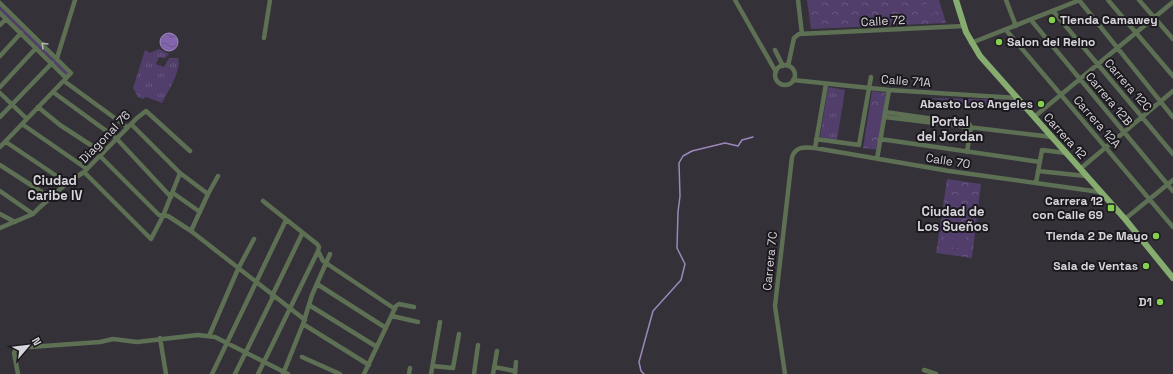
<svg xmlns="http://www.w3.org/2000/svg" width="1173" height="374" viewBox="0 0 1173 374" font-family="'Space Grotesk',sans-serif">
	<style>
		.grass { fill: url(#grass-tufts) }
		.park { fill: url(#park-crowns) }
		.garden { fill: #513e6b }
		.water { fill: url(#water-waves); stroke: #9c87bb }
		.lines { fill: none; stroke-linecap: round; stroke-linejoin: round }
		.stream { stroke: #9c87bb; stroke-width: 1.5 }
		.minor { stroke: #5d7053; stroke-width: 4.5 }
		.major { stroke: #86ad6f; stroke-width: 6 }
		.oneway { stroke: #b2b7b2 }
		.poi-dot { fill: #84d04e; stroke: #1b191d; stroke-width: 1.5 }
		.labels { text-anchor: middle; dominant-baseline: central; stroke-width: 4; stroke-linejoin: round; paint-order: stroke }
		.poi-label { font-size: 12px; font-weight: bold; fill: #d7d5db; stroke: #1b191d; text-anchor: end }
		.street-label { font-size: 12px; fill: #d7d5db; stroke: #1b191d }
		.neighbourhood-label { font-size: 13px; font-weight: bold; fill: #d7d5db; stroke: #1b191d }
	</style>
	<defs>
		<pattern id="grass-tufts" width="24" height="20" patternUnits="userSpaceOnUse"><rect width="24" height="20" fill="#513e6b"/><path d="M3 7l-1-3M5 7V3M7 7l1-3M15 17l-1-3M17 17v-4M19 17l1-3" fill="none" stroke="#695980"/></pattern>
		<pattern id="park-crowns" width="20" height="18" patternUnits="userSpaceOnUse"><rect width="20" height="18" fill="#513e6b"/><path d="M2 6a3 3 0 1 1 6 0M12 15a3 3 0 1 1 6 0" fill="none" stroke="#695980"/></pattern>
		<pattern id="water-waves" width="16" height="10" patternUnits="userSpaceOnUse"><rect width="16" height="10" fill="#8365ad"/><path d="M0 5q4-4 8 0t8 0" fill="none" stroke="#685682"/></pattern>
	</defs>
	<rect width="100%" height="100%" fill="#343139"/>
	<path class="grass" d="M0 6 69 73 67 76 0 11Z
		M159 49 169 54 165 58 159 57 156 64 164 67 169 58H178C182 69 168 92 162 103L146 97 143 99 138 97 133 88 145 50 150 53Z
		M828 87 845 90 837 140 820 137Z
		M928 98 1016 100 1025 111 940 100Z"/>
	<path class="park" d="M807 0H939L946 23 811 29Z
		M872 91 886 93 878 150 863 148Z
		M947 179 981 184 972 258 936 253Z"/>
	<path class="garden" d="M931 1 937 11 921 20 916 9Z
		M870 108 883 110 879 136 866 134Z
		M945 234 966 236 964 249 943 246Z"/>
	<path class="water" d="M160 42a9 9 0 1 1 18 0a9 9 0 1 1-18 0Z"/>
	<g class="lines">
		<path class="stream" d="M644 374 641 371 639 362 653 311 681 280 685 264 677 248 678 212 680 196 679 163 683 156 692 151 725 143 738 146 742 140 753 137"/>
		<path class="minor" d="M735 0 776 72
			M798 0 802 34
			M1006 0 1016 26
			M1079 0 1173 117
			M1108 0 1173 76
			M1139 0 1173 39
			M0 3 71 73 0 147
			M1053 11 1173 154
			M0 13 66 78
			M1031 20 1173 191
			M0 25 6 19
			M1006 30 1173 227
			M264 38 270 0
			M971 43 1080 0
			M775 50 783 66
			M0 56 21 33
			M57 58 75 0
			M775 75a10 10 0 1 1 20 0a10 10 0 1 1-20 0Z
			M788 66 794 38 799 34 964 26
			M793 80 889 90 1017 98
			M64 81 127 127
			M0 87 36 48
			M53 92 116 138 171 197
			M0 93 27 119
			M38 107 60 125 103 153
			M885 112 969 124 971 127
			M0 117 52 63
			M885 117 1052 137
			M1034 117 1173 2
			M22 124 87 169
			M131 124 180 173 208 194 191 231
			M816 139 859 145 871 77
			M880 139 1040 162
			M6 142 67 183
			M815 148 826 84
			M967 152 971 127
			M101 157 159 215 168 216 191 231 305 320
			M877 159 889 90
			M0 165 51 198
			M1080 169 1173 91
			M1038 171 1086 176
			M84 172 151 239 163 216 180 173
			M1036 183 1042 150 1066 153
			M0 191 33 214
			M173 193 200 212
			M208 194 218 176
			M263 201 317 244 319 247 318 251 323 261 395 309
			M0 214 15 222
			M1125 219 1173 180
			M0 228 33 214 39 208 67 183 84 172 137 118 146 111 190 151
			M317 284 386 328
			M272 296 302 234
			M309 305 377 347
			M392 316 418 322
			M303 324 369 365
			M209 336 238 269 254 239
			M160 338 166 374
			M302 357 340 374
			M433 366 453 368 459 334
			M494 367 515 371
			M924 370 936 374
			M18 374 14 353 16 348 100 342 113 339 137 342 198 335 215 337 288 374
			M212 374 286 220
			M235 374 273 297
			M258 374 318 251
			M283 374 303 324 312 295 330 254
			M364 374 396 306 399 304 414 307
			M409 374 410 368
			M431 374 440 322
			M474 374 478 345
			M493 374 497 351
			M515 374 516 362
			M785 374 775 306 792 157C796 146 804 147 815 148L949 171 1100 192"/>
		<path class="major" d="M956 0 966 32 980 56 1125 219 1173 278"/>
	</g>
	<defs><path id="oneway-chevron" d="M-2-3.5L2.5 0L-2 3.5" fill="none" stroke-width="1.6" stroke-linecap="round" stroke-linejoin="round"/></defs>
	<use class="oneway" href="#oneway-chevron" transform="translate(44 45) rotate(-135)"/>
	<g class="poi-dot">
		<circle cx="1052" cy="20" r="4"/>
		<circle cx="999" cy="42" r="4"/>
		<circle cx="1041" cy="104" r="4"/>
		<rect x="1107" y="204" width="8" height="8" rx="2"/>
		<circle cx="1156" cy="236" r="4"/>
		<circle cx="1146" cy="266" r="4"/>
		<circle cx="1160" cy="302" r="4"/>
	</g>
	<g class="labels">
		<g class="poi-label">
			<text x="1060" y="20" text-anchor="start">Tienda Camawey</text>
			<text x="1007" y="42" text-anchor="start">Salon del Reino</text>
			<text x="1033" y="104">Abasto Los Angeles</text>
			<text x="1103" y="201">Carrera 12<tspan x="1103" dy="14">con Calle 69</tspan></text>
			<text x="1148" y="236">Tienda 2 De Mayo</text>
			<text x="1138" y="266">Sala de Ventas</text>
			<text x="1152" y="302">D1</text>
		</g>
		<g class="street-label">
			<text transform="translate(883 21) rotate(-3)">Calle 72</text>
			<text transform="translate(906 81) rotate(4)">Calle 71A</text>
			<text transform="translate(1128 85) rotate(49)">Carrera 12C</text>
			<text transform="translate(1109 99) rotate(50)">Carrera 12B</text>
			<text transform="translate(1097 122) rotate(49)">Carrera 12A</text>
			<text transform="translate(1065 136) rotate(48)">Carrera 12</text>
			<text transform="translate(105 137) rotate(-46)">Diagonal 76</text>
			<text transform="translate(948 161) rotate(9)">Calle 70</text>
			<text transform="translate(770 261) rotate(-84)">Carrera 7C</text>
		</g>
		<g class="neighbourhood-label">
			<text x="950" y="121">Portal<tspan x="950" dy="15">del Jordan</tspan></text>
			<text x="55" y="180">Ciudad<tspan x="55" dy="15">Caribe IV</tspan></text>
			<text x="953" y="211">Ciudad de<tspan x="953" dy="15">Los Sueños</tspan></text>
		</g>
	</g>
	<g transform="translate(28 346) rotate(62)" stroke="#1b191d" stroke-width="3" paint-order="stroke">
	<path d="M0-3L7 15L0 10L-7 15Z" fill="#d7d5db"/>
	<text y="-6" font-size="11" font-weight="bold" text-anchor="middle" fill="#d7d5db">N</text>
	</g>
</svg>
